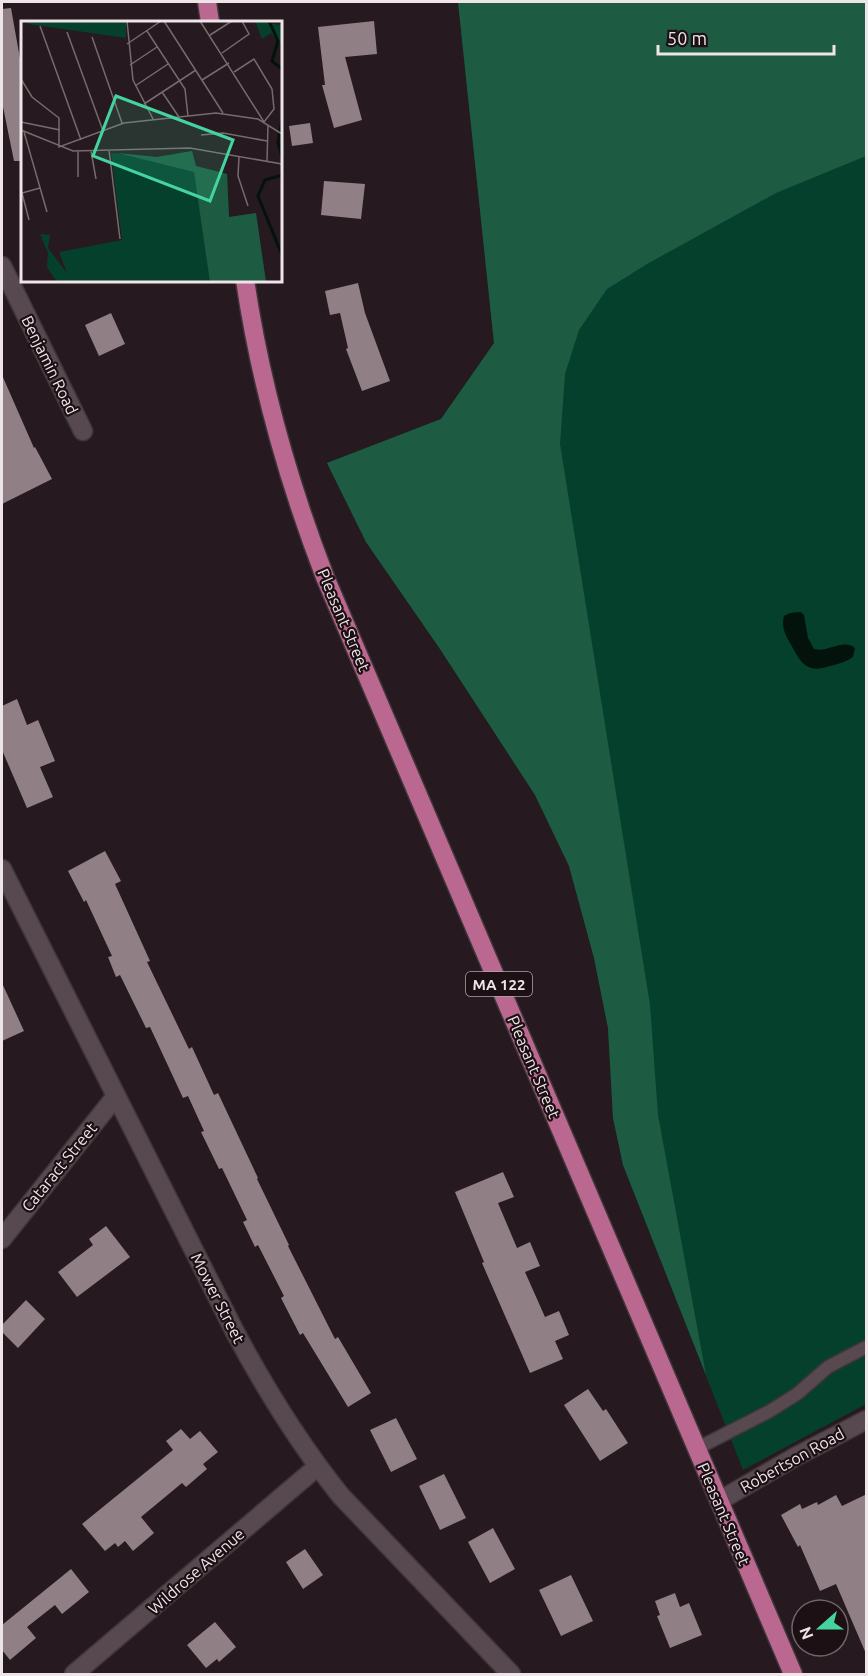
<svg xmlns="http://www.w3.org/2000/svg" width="868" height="1676" viewBox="0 0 868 1676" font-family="Ubuntu,sans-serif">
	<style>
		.green { fill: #05402c }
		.forest { fill: #1e5b43 }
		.water { fill: #04120c }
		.building { fill: #908086 }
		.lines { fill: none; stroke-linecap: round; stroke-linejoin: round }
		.lane-casing { stroke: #3f363a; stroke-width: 15 }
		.street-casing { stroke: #3f363a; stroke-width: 21 }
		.secondary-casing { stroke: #3f363a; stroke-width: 21 }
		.primary-casing { stroke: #3f363a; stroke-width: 21 }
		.lane { stroke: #57494f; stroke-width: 12 }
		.street { stroke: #57494f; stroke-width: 18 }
		.secondary { stroke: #57494f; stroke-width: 18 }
		.primary { stroke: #bb6890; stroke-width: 18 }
		.labels { text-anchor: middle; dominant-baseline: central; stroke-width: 4.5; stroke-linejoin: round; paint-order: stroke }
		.shield { fill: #1c1015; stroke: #afa5a9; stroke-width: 1.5 }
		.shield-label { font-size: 15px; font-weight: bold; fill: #eee5e8 }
		.street-label { font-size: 16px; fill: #eee5e8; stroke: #1c1015 }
		.inset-river { fill: none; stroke: #04120c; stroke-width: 3 }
		.inset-road { fill: none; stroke: #766b6f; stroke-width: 1.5 }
		.view { fill: #45d49f; fill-opacity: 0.15; stroke: #45d49f; stroke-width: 3 }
		.inset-edge { fill: none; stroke: #eee5e8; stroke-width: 3 }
	</style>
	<rect width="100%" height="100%" fill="#26191f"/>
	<path class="green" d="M458 2H866V1404L743 1470 623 1165 613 1118 608 1028 594 958 569 866 535 795 440 649 366 542 327 463 441 419 494 343Z"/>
	<path class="forest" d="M458 2H866V156L776 193 647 264 607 289 579 330 565 374 560 444 650 1005 658 1115 706 1375 623 1165 613 1118 608 1028 594 958 569 866 535 795 440 649 366 542 327 463 441 419 494 343Z"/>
	<path class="water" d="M801 612 804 615 808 638 814 649C828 653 843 638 855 648L853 657C846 662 838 664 830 666 806 674 801 663 790 643 785 634 781 626 784 616L790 613Z"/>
	<path class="building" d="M11 8 22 70V161H14L2 102V9Z
		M374 21 377 54 345 57 362 120 334 128 322 85H325L318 27Z
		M310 123 313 143 292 146 289 126Z
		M324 181 365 184 361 219 321 215Z
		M358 283 365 313 390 381 362 391 346 349 348 348 340 313 330 315 325 291Z
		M111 313 125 344 99 356 85 325Z
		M2 375 34 448 35 447 52 479 2 504Z
		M17 699 27 725 38 720 55 761 40 767 53 797 27 808 2 750V706Z
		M105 851 121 881 115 884 150 961 147 962 189 1049 192 1047 214 1095 218 1093 258 1178 257 1179 289 1245 288 1246 335 1339 338 1337 371 1393 348 1407 303 1333 300 1335 281 1298 284 1296 258 1245 255 1247 243 1222 247 1220 222 1168 219 1169 201 1132 204 1131 188 1096 183 1098 150 1027 146 1028 120 975 116 977 108 957 112 956 86 900 84 902 68 871Z
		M2 983 24 1031 2 1041Z
		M503 1172 514 1197 498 1203 517 1248 530 1242 540 1266 525 1272 545 1317 559 1311 569 1335 555 1341 563 1359 530 1373 482 1263 484 1262 455 1192Z
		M106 1226 130 1257 77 1297 58 1272 93 1245 89 1239Z
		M26 1300 45 1319 18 1348 2 1332V1325Z
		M588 1389 603 1411 606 1409 628 1443 600 1461 564 1405Z
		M396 1418 417 1459 391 1472 370 1430Z
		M181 1429 190 1439 200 1431 218 1452 203 1464 207 1469 186 1487 182 1483 141 1517 154 1533 133 1551 125 1541 118 1547 115 1543 105 1551 82 1524 173 1450 166 1441Z
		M444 1474 466 1518 440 1530 419 1486Z
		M867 1494V1656L836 1584 820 1591 800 1545 798 1547 781 1515 800 1504 802 1509 817 1502 818 1505 836 1495 842 1506Z
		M493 1528 515 1569 490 1583 468 1542Z
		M305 1549 323 1575 303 1589 286 1562Z
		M71 1569 89 1592 62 1614 55 1605 27 1627 36 1638 10 1660 2 1650V1625Z
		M571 1575 593 1621 561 1636 539 1590Z
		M675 1593 680 1607 689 1603 702 1635 670 1648 657 1616 660 1615 655 1601Z
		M215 1622 236 1647 219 1662 217 1659 206 1668 187 1645Z"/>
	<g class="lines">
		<g class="lane-casing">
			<path id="lane" d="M696 1449 770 1411 797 1394 828 1367 866 1347"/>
		</g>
		<g class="street-casing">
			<path id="street" d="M2 266 83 431
				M2 1239 116 1096
				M719 1501 795 1457 866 1420
				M74 1674 317 1467"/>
		</g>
		<g class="secondary-casing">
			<path id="secondary" d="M2 869 235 1332C266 1390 300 1445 341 1496L511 1674"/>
		</g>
		<g class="primary-casing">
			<path id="primary" d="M207 2 210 22
				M245 280C260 382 288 481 325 577L793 1674"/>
		</g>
		<use href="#lane" class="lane"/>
		<use href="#street" class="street"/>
		<use href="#secondary" class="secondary"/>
		<use href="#primary" class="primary"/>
	</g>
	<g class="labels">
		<rect class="shield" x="466" y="972" width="66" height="24" rx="4.5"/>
		<g class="shield-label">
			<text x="499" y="984">MA 122</text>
		</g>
		<g class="street-label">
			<text transform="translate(50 365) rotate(64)">Benjamin Road</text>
			<text transform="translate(344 620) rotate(67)">Pleasant Street</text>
			<text transform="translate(534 1067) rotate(67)">Pleasant Street</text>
			<text transform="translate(59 1167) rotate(-51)">Cataract Street</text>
			<text transform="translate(218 1298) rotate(63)">Mower Street</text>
			<text transform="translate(792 1460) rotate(-29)">Robertson Road</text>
			<text transform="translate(724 1514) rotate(67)">Pleasant Street</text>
			<text transform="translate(196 1571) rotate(-41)">Wildrose Avenue</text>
		</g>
	</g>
	<g transform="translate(21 21)">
		<rect width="261" height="261" fill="#26191f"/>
		<path d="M6 0H105V17L7 3ZM234 0 261 4V25L250 12 241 18ZM171 130 175 145 206 153 208 196 235 192 245 261H38L33 257 26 246 27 232 19 213 29 214 27 227 46 252 38 231 101 219 90 132 136 136Z" fill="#05402c"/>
		<path d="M171 130 175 145 206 153 208 196 235 192 245 261H189L173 151 97 132 136 136Z" fill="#1e5b43"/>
		<path class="inset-river" d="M248 0 257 20 251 40 261 48M261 99 257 121 261 137M261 154 244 159 237 175 261 234"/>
		<path class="inset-road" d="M106 0 112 59 132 98M143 0 202 92M179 0 243 101 253 88 251 68 233 38 213 51M19 5 60 119M126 10 164 68 167 95M46 11 82 110M189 14 211 0M71 16 101 102M106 23 140 0M201 32 228 13 221 0M109 44 136 26M0 58 11 76 38 97V126L103 102 195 92 237 98 261 113M181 59 208 42M114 65 147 43M141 71 158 96M123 83 175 49M0 101 39 109M0 109 52 130 169 127 261 143M3 111 26 191M180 114 202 112 246 120M88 129 99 218M70 130 75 158M218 136 217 155 227 185M246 140 247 104M57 156V130M8 199 1 172 19 167"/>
		<path class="view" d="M95 75 212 119 189 180 72 135Z"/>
		<rect width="261" height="261" class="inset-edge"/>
	</g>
	<rect width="868" height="1676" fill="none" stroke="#eee5e8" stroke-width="6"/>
	<g transform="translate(820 1628) rotate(249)"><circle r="28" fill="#1c1015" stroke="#706569" stroke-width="1.5"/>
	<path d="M0-4.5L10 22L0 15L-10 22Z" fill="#45d49f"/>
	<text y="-9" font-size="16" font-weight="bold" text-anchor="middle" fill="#eee5e8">N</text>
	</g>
	<path d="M658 45v9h176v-9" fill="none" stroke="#eee5e8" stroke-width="3"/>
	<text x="667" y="45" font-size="18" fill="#eee5e8" stroke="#1c1015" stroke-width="4.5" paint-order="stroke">50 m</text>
</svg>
